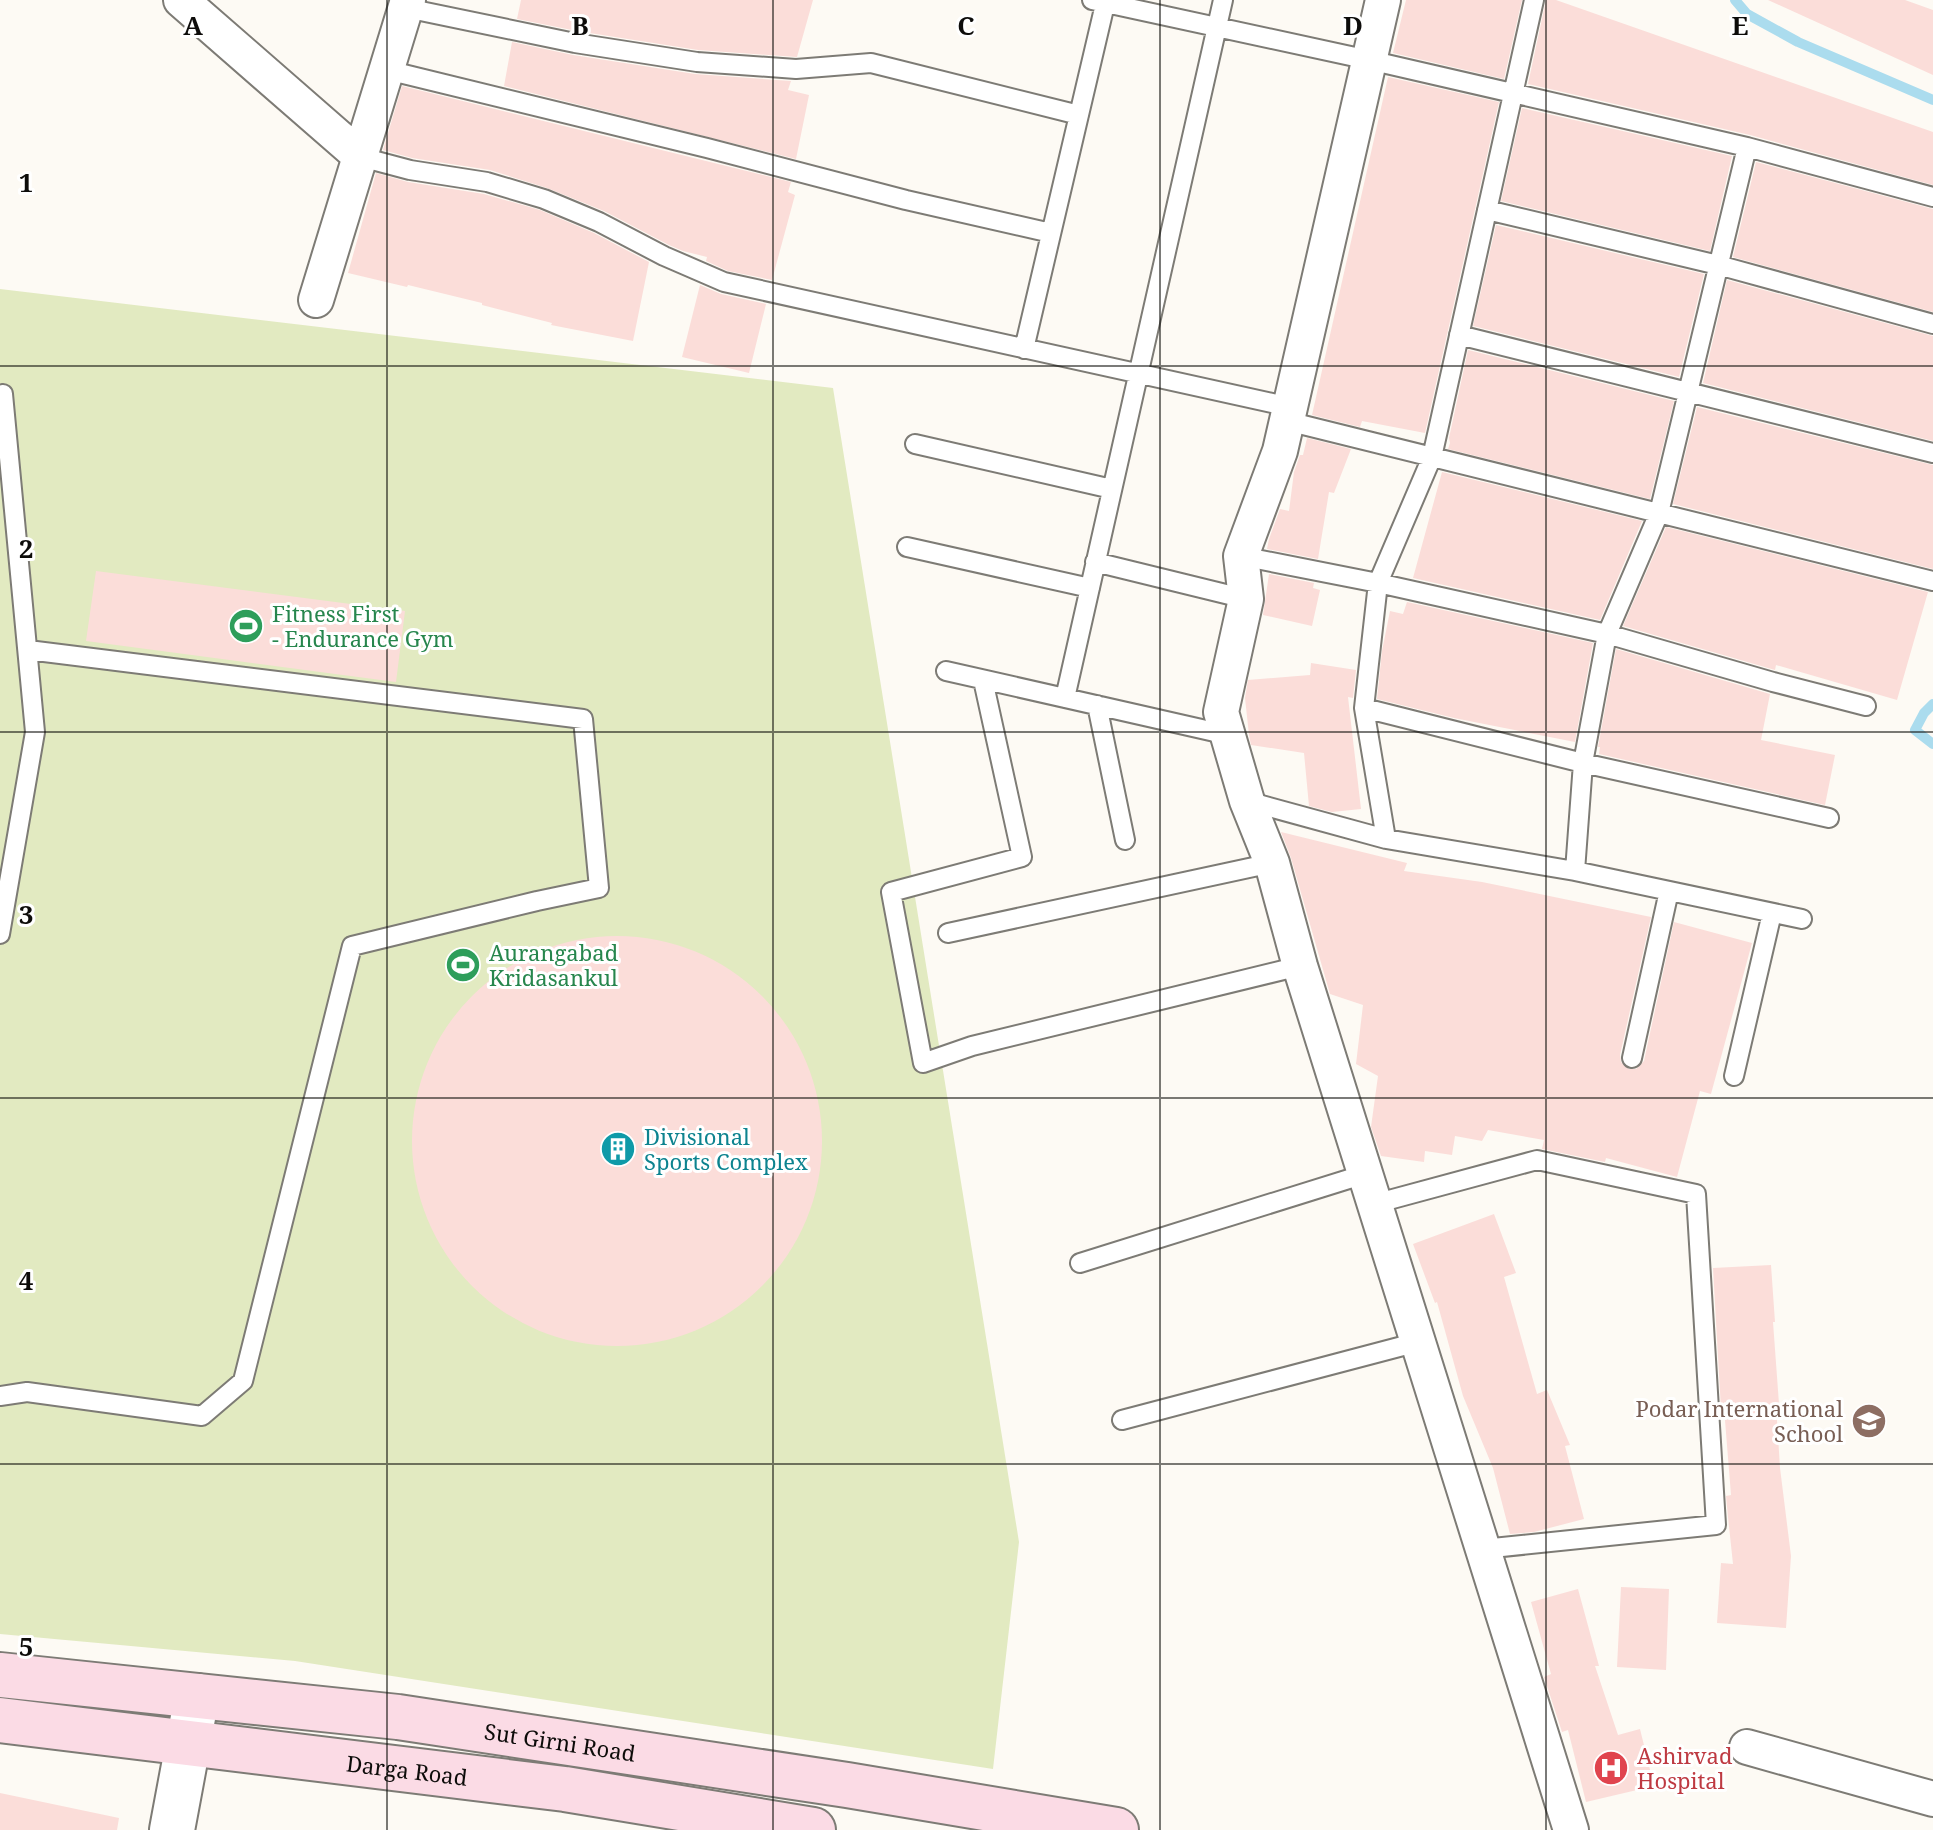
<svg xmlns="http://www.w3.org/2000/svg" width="1933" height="1830" viewBox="0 0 1933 1830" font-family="'Noto Serif',serif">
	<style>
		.green { fill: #e2eac1 }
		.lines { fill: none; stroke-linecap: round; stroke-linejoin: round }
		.stream { stroke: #abdcee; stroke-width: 10 }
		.building { fill: #fbddd9 }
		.service-casing { stroke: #7d7b75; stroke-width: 22 }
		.minor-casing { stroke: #7d7b75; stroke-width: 38 }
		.tertiary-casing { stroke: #7d7b75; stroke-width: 48 }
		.secondary-casing { stroke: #7d7b75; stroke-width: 48 }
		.service { stroke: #fff; stroke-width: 18 }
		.minor { stroke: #fff; stroke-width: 34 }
		.tertiary { stroke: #fff; stroke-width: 44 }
		.secondary { stroke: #fbdbe5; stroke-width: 44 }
		.grid { fill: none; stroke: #0d0c0a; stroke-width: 2; stroke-opacity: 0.55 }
		.labels { text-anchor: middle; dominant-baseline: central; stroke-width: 6; stroke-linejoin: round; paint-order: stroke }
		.leisure-label { font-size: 22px; fill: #27864d; stroke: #fff; text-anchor: start }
		.culture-label { font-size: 22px; fill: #0d838f; stroke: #fff; text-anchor: start }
		.education-label { font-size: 22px; fill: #785e54; stroke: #fff; text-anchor: end }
		.street-label { font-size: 22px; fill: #0d0c0a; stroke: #fff }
		.health-label { font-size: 22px; fill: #be3a42; stroke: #fff; text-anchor: start }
		.grid-label { font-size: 26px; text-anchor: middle; font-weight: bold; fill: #0d0c0a; stroke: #fff; stroke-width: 6; stroke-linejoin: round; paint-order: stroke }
	</style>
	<rect width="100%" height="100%" fill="#fdfaf4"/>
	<path class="green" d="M0 289 833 388 1019 1542 993 1769 295 1661 0 1634Z"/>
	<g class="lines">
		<path class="stream" d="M1735 0 1747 14 1798 42 1933 100
			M1933 704 1924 713 1915 730 1933 744"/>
	</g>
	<path class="building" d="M521 0H813L797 57H796L698 50 577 31 517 19Z
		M1406 0H1522L1504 79 1393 53Z
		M1546 0H1556L1933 132V185L1750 135 1528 84Z
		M1768 0H1905L1933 10V75Z
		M512 42 573 55 695 74 791 81 788 90 809 95 796 159 504 86Z
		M1388 77 1499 102 1425 433 1362 421 1360 427 1312 415Z
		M402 86 791 182 788 192 795 195 772 280 728 271 706 261 707 257 683 251 669 245 604 211 547 188 490 170 412 158 383 150Z
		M1522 108 1732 156 1710 251 1501 201Z
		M1756 162 1933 209V312L1733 257Z
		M376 173 408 182 484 194 540 210 594 233 649 262 633 341 551 325 552 323 482 305V303L408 285 407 287 348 273Z
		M1496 225 1704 274 1679 377 1473 326Z
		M1727 280 1933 336V441L1703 383Z
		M700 285 721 294 766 304 749 373 682 357Z
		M1468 350 1674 401 1650 499 1448 449 1450 443 1449 438Z
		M1697 407 1933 465V569L1673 504Z
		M1307 438 1351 449 1334 493 1329 492 1318 559 1267 549 1269 539 1280 509 1289 511 1294 472 1300 455H1303Z
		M1442 472 1642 521 1600 620 1413 578Z
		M1666 527 1928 592 1897 700 1776 665 1775 670 1623 626Z
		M96 571 405 611 396 682 86 641Z
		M1269 574 1314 583 1313 588 1320 590 1312 626 1263 615Z
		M1407 602 1593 643 1575 742 1454 718 1377 699 1382 651 1390 611 1403 614Z
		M1616 649 1770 694 1761 740 1835 755 1825 805 1599 754 1600 747H1598Z
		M1311 663 1356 670 1353 698 1348 697 1361 809 1332 812 1309 806 1304 753 1251 745 1249 735 1245 698 1248 680 1310 675Z
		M1281 832 1407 863 1404 871 1482 882 1651 917 1620 1055 1621 1062 1629 1069H1636L1644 1061 1674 922 1752 943 1711 1094 1700 1091 1677 1177 1606 1158 1605 1162 1542 1149 1544 1140 1488 1130 1482 1141 1455 1136 1452 1155 1425 1151 1424 1162 1381 1156 1371 1127 1378 1076 1356 1064 1363 1005 1330 994 1291 858Z
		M412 1141a205 205 0 1 1 410 0a205 205 0 1 1-410 0Z
		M1494 1214 1516 1273 1504 1277 1537 1394 1547 1390 1570 1445 1565 1446 1584 1519 1534 1532 1510 1534 1493 1468 1463 1396 1437 1302 1435 1303 1413 1244Z
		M1771 1265 1775 1322H1773L1779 1404H1776L1780 1468 1791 1556 1786 1628 1717 1623 1721 1563 1733 1564 1728 1517 1726 1496 1731 1495 1724 1408 1721 1409 1713 1268Z
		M1621 1587 1669 1589 1666 1670 1617 1667Z
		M1578 1589 1599 1666H1595L1618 1735 1640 1729 1654 1786 1586 1802 1568 1730 1562 1732 1544 1677 1551 1674 1531 1602Z
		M0 1793 119 1818 117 1830H0Z"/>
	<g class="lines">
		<g class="service-casing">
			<path id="service" d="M1092 0 1369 60 1747 147 1933 197
				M406 8 575 43 697 62 796 69 871 63 1079 115
				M387 70 707 148 906 200 1051 233
				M361 157 410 170 487 182 544 199 599 222 664 256 724 282 1290 407
				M1487 210 1718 265 1933 324
				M1459 335 1933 453
				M1024 349 1106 0
				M1287 421 1933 581
				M915 444 1112 489
				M907 547 1090 588
				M1241 556 1378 583 1607 634 1773 682 1866 706
				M1095 562 1246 599
				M946 671 1228 735
				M983 680 1022 857 891 892 923 1063 972 1046 1300 966
				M1065 698 1223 0
				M1097 705 1125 840
				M1364 708 1583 763 1829 818
				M1247 801 1386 839 1575 871 1802 919
				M1386 839 1364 708 1378 583 1432 457 1534 0
				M1575 871 1583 763 1607 634 1659 513 1747 147
				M948 933 1272 863
				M0 934 35 732 3 394
				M1632 1058 1669 891
				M1734 1076 1772 913
				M1374 1204 1537 1160 1696 1194 1716 1525 1483 1549
				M1080 1263 1365 1174
				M0 1396 27 1392 202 1416 243 1381 352 946 537 901 599 888 583 719 28 650
				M1122 1420 1418 1342"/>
		</g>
		<g class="minor-casing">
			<path id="minor" d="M181 0 361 157
				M1383 0 1280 451 1241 556 1246 599 1221 712 1247 801 1272 863 1300 966 1571 1830
				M316 300 408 0
				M1747 1747 1933 1799"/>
		</g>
		<g class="tertiary-casing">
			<path id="tertiary" d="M172 1830 197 1696"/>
		</g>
		<g class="secondary-casing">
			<g id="secondary">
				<path id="s1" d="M0 1675 398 1717 847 1785 1116 1830"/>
				<path id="s2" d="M0 1720 565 1789 813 1830"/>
			</g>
		</g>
		<use href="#service" class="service"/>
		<use href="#minor" class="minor"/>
		<use href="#tertiary" class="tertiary"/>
		<use href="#secondary" class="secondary"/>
	</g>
	<path class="grid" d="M387 0V1830M773 0V1830M1160 0V1830M1546 0V1830M0 366H1933M0 732H1933M0 1098H1933M0 1464H1933"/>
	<defs>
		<g id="stadium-disc" transform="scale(1.8)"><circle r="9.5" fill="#2e9e5b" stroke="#fff"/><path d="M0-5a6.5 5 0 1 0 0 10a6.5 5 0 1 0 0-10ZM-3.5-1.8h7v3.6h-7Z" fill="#fff"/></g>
		<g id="building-disc" transform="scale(1.8)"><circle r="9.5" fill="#0f9aa8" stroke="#fff"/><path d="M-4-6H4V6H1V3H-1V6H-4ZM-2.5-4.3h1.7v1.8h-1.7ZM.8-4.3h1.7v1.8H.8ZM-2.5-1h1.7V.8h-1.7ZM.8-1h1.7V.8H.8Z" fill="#fff"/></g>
		<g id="school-disc" transform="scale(1.8)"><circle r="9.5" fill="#8d6e63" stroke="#fff"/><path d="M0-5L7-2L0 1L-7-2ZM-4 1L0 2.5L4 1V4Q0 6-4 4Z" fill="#fff"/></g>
		<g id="hospital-disc" transform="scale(1.8)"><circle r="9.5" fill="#e0444e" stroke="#fff"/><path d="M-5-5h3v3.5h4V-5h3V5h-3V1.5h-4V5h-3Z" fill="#fff"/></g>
	</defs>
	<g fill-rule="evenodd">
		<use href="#stadium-disc" x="246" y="626"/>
		<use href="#stadium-disc" x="463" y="965"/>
		<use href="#building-disc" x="618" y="1149"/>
		<use href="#school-disc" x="1869" y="1421"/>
		<use href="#hospital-disc" x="1611" y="1768"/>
	</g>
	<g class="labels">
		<g class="leisure-label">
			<text x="272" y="613">Fitness First<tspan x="272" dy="25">- Endurance Gym</tspan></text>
			<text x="489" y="952">Aurangabad<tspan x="489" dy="25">Kridasankul</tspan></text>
		</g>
		<g class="culture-label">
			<text x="644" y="1136">Divisional<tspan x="644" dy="25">Sports Complex</tspan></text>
		</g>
		<g class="education-label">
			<text x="1843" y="1408">Podar International<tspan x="1843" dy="25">School</tspan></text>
		</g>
		<g class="street-label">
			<text stroke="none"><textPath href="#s1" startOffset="564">Sut Girni Road</textPath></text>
			<text stroke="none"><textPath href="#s2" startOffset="410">Darga Road</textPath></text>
		</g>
		<g class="health-label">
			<text x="1637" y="1755">Ashirvad<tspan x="1637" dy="25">Hospital</tspan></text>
		</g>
	</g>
	<g class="grid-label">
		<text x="193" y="35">A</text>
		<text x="580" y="35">B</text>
		<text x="966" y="35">C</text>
		<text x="1353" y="35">D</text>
		<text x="1740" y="35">E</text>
		<text x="26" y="192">1</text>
		<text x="26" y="558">2</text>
		<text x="26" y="924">3</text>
		<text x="26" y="1290">4</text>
		<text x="26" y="1656">5</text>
	</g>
</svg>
